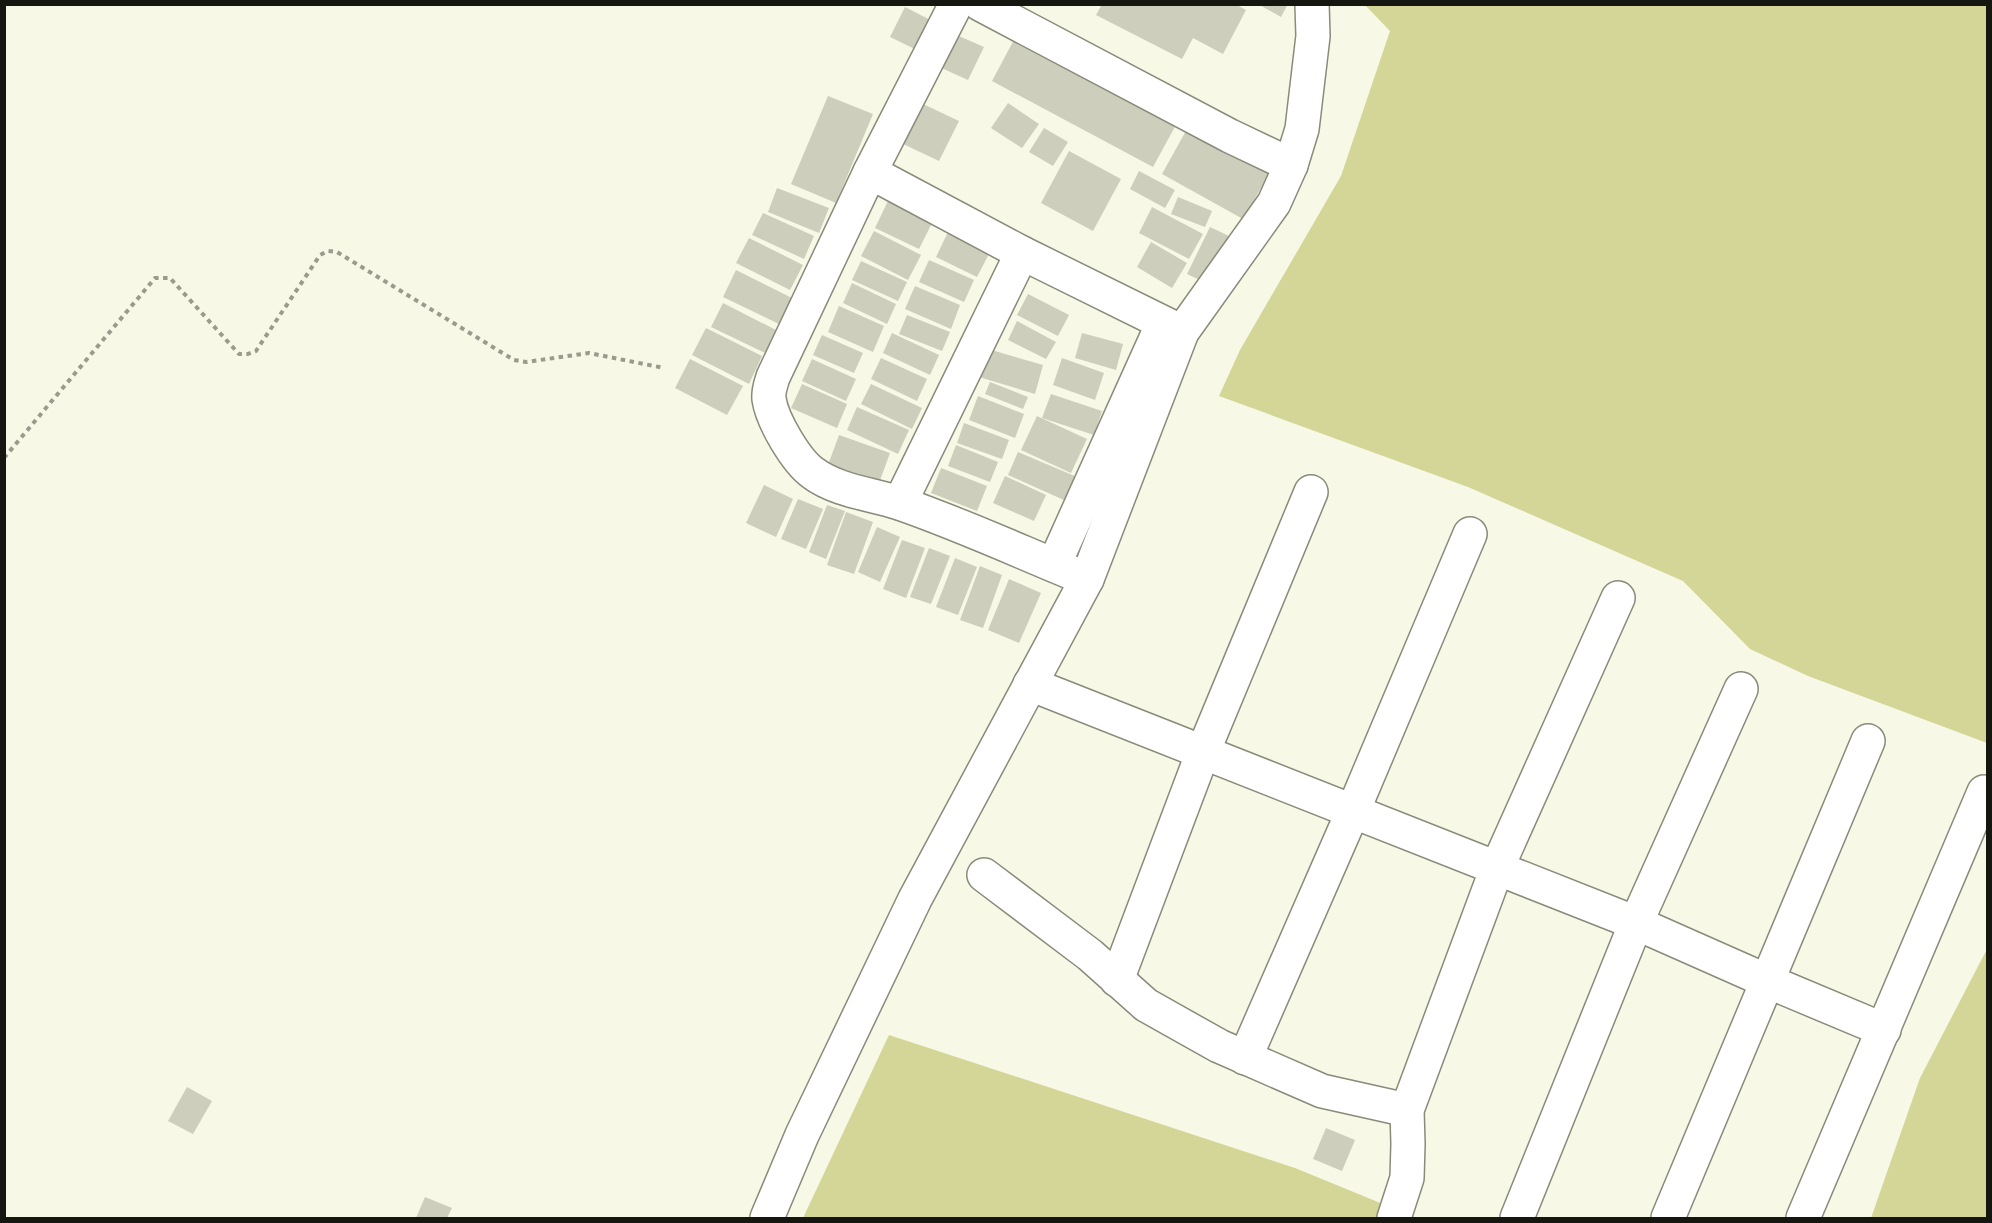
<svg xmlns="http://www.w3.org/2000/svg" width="1992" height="1223" viewBox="0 0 1992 1223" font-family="Quicksand,sans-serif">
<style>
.green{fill:#d3d697}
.building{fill:#cdcebc}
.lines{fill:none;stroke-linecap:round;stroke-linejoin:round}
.minor-casing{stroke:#898b7a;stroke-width:36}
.path{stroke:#9a9a8d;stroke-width:4;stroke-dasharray:4.5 4.5;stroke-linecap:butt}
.minor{stroke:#fff;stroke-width:33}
</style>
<rect width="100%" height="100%" fill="#f7f8e6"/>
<!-- green -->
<g class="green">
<path d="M1365 5H1987V743L1808 676 1750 649 1683 581 1468 487 1219 396 1240 350 1341 176 1390 31Z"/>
<path d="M1987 949V1218H1871L1920 1078Z"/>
<path d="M889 1035 1295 1168 1417 1218H803Z"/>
</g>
<!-- building -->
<g class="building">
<path d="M1102 4H1235L1246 10 1223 54 1193 38 1182 59 1096 15Z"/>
<path d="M1258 4H1288L1281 17Z"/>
<path d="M905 7 942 26 927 55 890 37Z"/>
<path d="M952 33 984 47 968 80 937 66Z"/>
<path d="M1016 36 1177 123 1153 167 992 81Z"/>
<path d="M828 96 873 114 836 203 791 184Z"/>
<path d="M921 103 959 121 939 161 901 143Z"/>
<path d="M1008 103 1039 124 1022 148 991 128Z"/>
<path d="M1044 128 1068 142 1053 166 1029 152Z"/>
<path d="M1187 129 1269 174 1243 219 1162 174Z"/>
<path d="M1069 151 1121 179 1093 231 1041 203Z"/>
<path d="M1139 171 1175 190 1165 208 1130 189Z"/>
<path d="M777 188 829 208 819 233 768 212Z"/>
<path d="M1178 197 1212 211 1205 227 1171 214Z"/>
<path d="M888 201 932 223 919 249 875 228Z"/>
<path d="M1152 207 1203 234 1189 259 1139 233Z"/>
<path d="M763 213 814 236 804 259 752 235Z"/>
<path d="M1210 227 1229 236 1206 283 1187 274Z"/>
<path d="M874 231 921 255 908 280 861 256Z"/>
<path d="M948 232 990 252 977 277 936 257Z"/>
<path d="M749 238 803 265 790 290 736 263Z"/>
<path d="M1151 242 1187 263 1172 288 1137 267Z"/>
<path d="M929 260 974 280 964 302 919 282Z"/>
<path d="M861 261 907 282 898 301 852 280Z"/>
<path d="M736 270 798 301 785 327 723 297Z"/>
<path d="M852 283 896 304 887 324 843 303Z"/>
<path d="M915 286 960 305 951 329 905 309Z"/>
<path d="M1028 294 1069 315 1058 336 1017 315Z"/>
<path d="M723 303 776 330 765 353 711 327Z"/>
<path d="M839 306 884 326 873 352 828 332Z"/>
<path d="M907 315 950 332 942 351 899 334Z"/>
<path d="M1017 321 1056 342 1046 359 1008 340Z"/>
<path d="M706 328 762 356 749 384 692 355Z"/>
<path d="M892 333 939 355 930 375 883 353Z"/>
<path d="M1082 333 1123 344 1116 370 1075 358Z"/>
<path d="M822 335 863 353 854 373 813 355Z"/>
<path d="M988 349 1043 365 1035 394 979 377Z"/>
<path d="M881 358 927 379 917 401 871 379Z"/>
<path d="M1062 358 1104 373 1095 400 1053 385Z"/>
<path d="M690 359 743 386 727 415 675 388Z"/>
<path d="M812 359 856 379 846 401 802 381Z"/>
<path d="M990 382 1028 397 1023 409 985 394Z"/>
<path d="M802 384 847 404 837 428 791 408Z"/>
<path d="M871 384 922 408 912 429 861 404Z"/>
<path d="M1051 394 1102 411 1094 435 1042 418Z"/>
<path d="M978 396 1024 414 1015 438 969 420Z"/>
<path d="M857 407 909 430 898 454 847 430Z"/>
<path d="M1037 416 1087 439 1071 473 1021 450Z"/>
<path d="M964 423 1009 440 1002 459 957 443Z"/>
<path d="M839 435 890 453 879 483 828 465Z"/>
<path d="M956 445 998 462 990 482 948 466Z"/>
<path d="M1018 452 1077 477 1066 501 1008 475Z"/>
<path d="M941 468 987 486 977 511 931 493Z"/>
<path d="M1005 476 1046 495 1034 521 993 503Z"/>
<path d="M764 485 793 499 776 537 746 523Z"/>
<path d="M798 499 823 509 806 549 781 539Z"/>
<path d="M827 505 845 511 826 559 809 552Z"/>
<path d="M846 512 873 522 854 574 827 565Z"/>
<path d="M877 527 900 537 880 582 858 572Z"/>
<path d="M902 540 925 548 906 598 883 589Z"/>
<path d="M929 548 950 556 931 604 910 597Z"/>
<path d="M955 558 977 567 958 615 936 607Z"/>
<path d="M980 566 1002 575 983 628 960 620Z"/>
<path d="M1009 579 1041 593 1019 643 988 630Z"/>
<path d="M187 1087 212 1101 193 1134 168 1121Z"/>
<path d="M1326 1128 1355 1140 1342 1171 1313 1159Z"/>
<path d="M425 1197 452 1208 447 1218H416Z"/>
</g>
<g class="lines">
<defs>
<g id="minor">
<path d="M980 4 1230 136 1291 165"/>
<path d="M870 172 956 4"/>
<path d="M900 503 1022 253"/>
<path d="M1054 565 1163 323"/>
<path d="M1087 579C1025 554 963 525 899 503 872 494 837 491 813 473 796 461 772 420 769 399 768 391 771 384 773 377L870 172 1022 253 1182 332"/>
<path d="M1030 684 1636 923 1767 981 1884 1030"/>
<path d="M984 875 1090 955 1146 1005 1219 1046 1322 1091 1407 1110"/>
<path d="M1117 980 1203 752 1311 492"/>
<path d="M1245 1058 1353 811 1470 534"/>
<path d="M767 1218 802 1135 915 899 1087 579 1182 332 1274 203 1291 165 1302 129 1313 36 1312 4"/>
<path d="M1394 1218 1407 1178 1408 1144 1407 1110 1497 868 1618 598"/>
<path d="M1517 1218 1636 923 1741 689"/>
<path d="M1668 1218 1868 741"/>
<path d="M1803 1218 1984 792"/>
</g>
</defs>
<!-- minor casing -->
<use href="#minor" class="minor-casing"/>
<!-- path -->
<path class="path" d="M4 458 155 278H170L239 354H248L256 351 320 255 328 251 337 252 514 360 526 362 589 353 664 368"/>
<!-- minor -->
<use href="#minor" class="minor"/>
</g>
<!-- border -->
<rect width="1992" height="1223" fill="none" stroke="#161610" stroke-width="12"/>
</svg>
